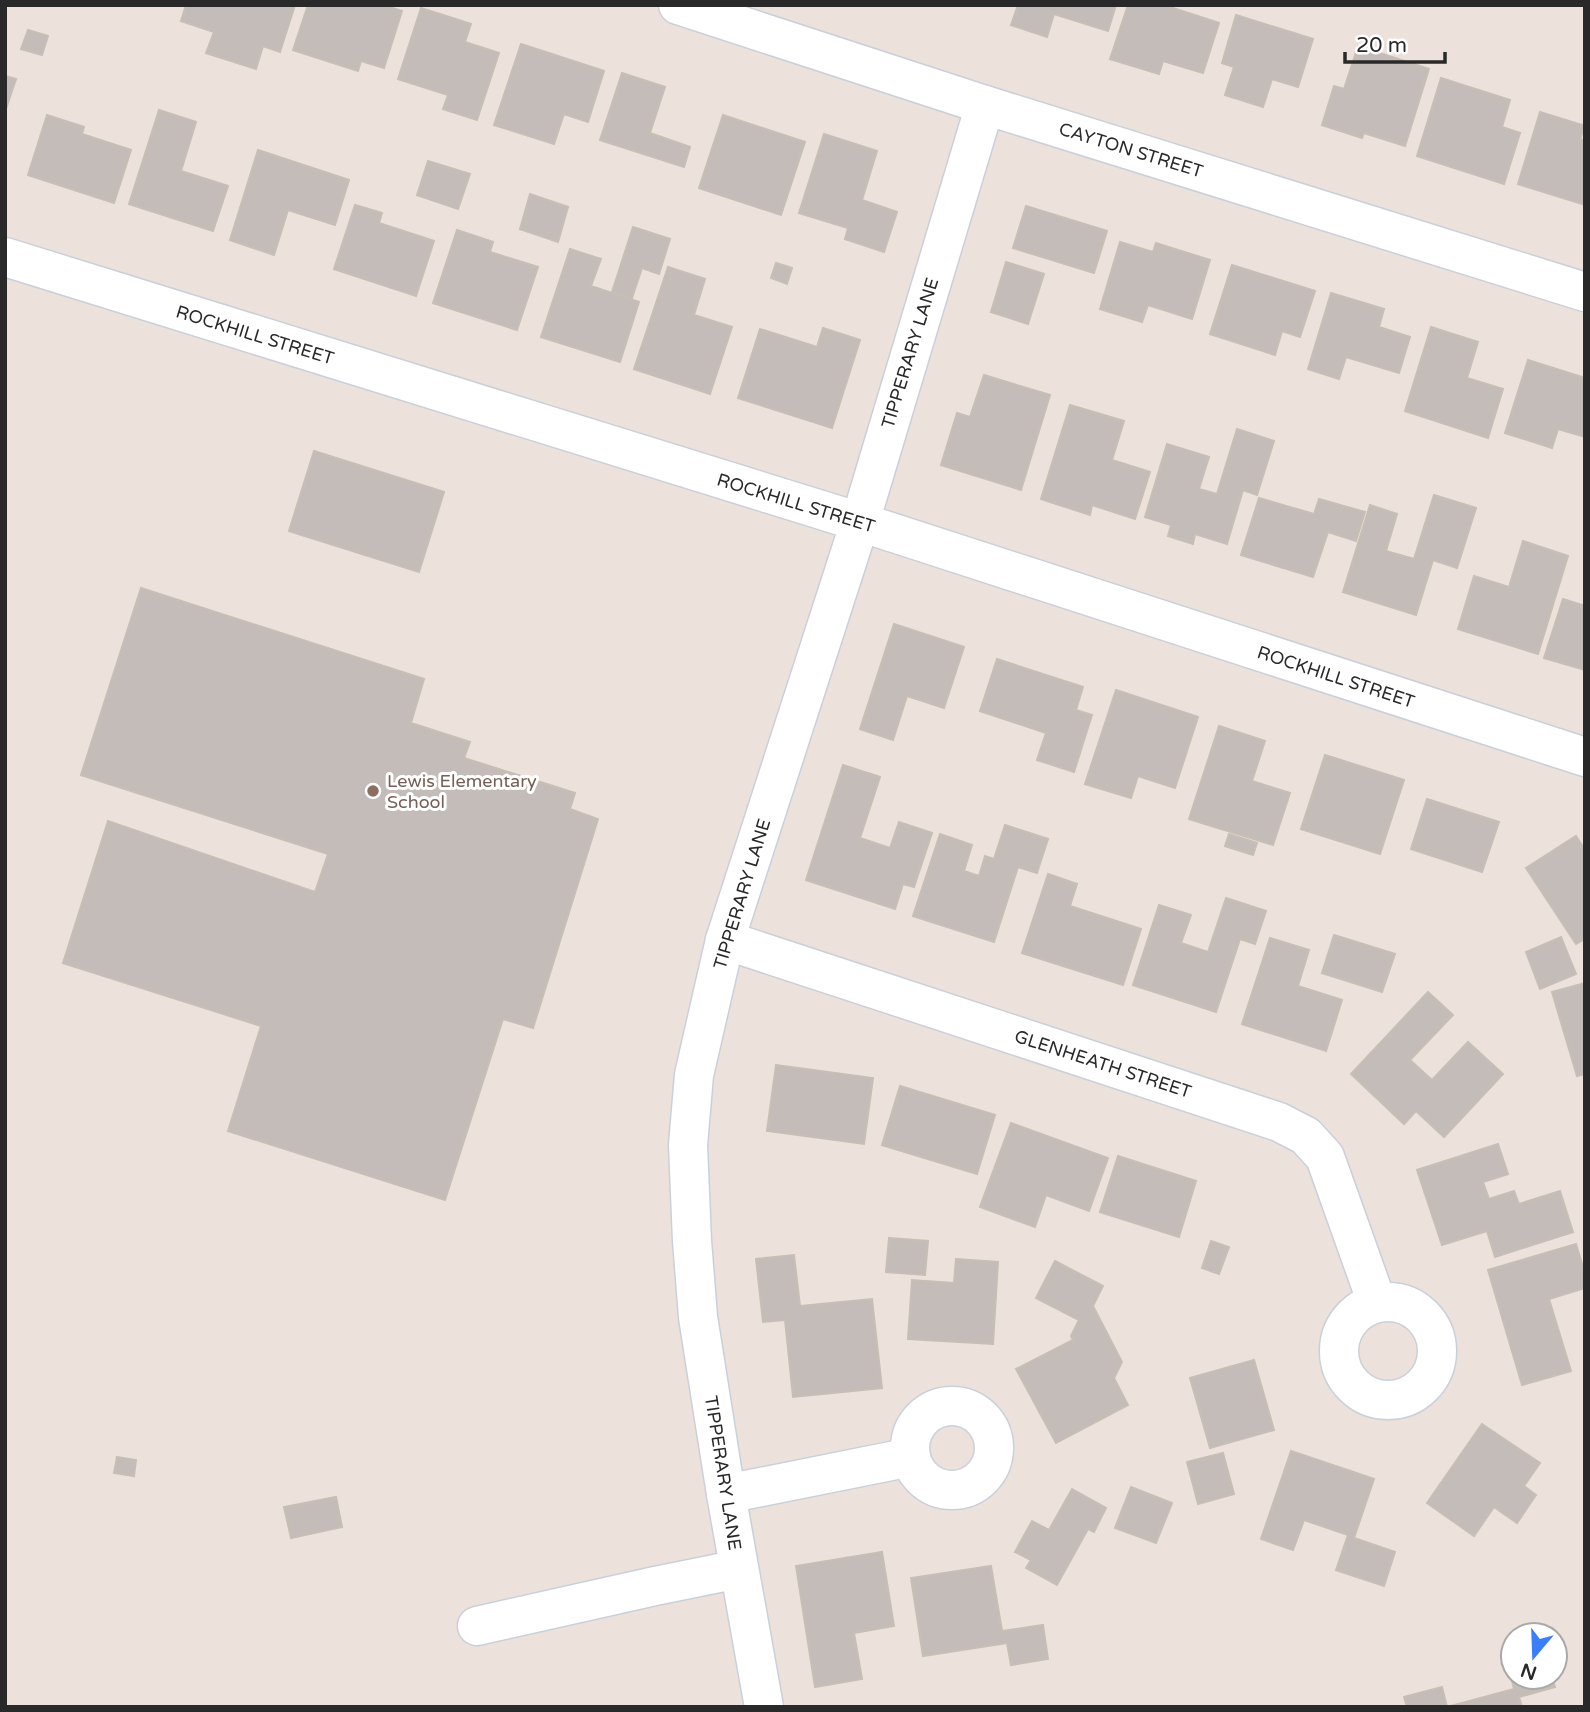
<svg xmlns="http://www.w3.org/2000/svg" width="1590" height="1712" viewBox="0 0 1590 1712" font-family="'Varela Round',sans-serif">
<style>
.building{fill:#c4bcb8;stroke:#c7beb5;stroke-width:2}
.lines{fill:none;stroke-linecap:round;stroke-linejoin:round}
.minor-casing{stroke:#cad0db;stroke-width:41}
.minor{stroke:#fff;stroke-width:38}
.education-dot{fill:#8d6e63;stroke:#fff;stroke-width:2.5}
.labels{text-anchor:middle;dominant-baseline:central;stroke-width:6;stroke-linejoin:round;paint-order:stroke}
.street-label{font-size:18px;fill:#292929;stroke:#fff}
.education-label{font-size:18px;fill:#785e54;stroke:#fff;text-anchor:start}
</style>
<rect width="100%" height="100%" fill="#ece2db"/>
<!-- building -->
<g class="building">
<path d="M186 5H295L280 52 263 46 256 69 206 53 214 32 181 21Z"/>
<path d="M308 5H383L402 11 384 68 361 61 358 71 293 50Z"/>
<path d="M1018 5H1116L1108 31 1054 14 1047 37 1011 25Z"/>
<path d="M1128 5H1164L1219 23 1203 73 1163 61 1159 74 1110 59Z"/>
<path d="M421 8 471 24 465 42 499 53 477 120 443 109 448 95 398 79Z"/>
<path d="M1236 15 1313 39 1298 87 1272 79 1263 107 1225 95 1234 67 1222 63Z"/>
<path d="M28 30 48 36 42 55 21 49Z"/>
<path d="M521 44 604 71 588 122 564 114 554 144 494 125Z"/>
<path d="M1358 46 1429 69 1405 146 1364 133 1362 138 1322 125 1334 86 1344 89Z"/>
<path d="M622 73 665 87 650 133 690 147 684 167 600 140Z"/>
<path d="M5 76 16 79 5 112Z"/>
<path d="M1441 78 1510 100 1502 127 1520 133 1504 184 1417 156Z"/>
<path d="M159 110 196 122 181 171 228 186 213 231 129 204Z"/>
<path d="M1540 112 1585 126 1580 139 1585 141V205L1518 184Z"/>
<path d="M47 115 84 127 82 134 131 150 114 203 28 175Z"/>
<path d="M723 115 805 142 781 215 699 188Z"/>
<path d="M824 134 877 151 862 200 897 212 884 252 845 239 848 228 799 213Z"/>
<path d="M258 150 349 180 335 225 288 210 274 255 230 240Z"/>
<path d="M428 161 470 174 458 209 417 195Z"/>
<path d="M530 194 568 207 558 242 520 229Z"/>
<path d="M355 205 382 213 379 223 434 241 416 296 334 269Z"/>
<path d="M1026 206 1107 231 1094 273 1013 248Z"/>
<path d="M633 227 670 239 659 274 642 268 632 298 612 292Z"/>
<path d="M457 230 493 242 490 252 538 267 517 330 433 303Z"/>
<path d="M1120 242 1153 252 1156 243 1210 260 1192 319 1148 305 1142 322 1100 309Z"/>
<path d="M570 249 601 259 591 286 639 302 620 362 541 337Z"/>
<path d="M1006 262 1044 274 1028 324 991 312Z"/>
<path d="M776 263 792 268 787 284 771 278Z"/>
<path d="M1232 265 1315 291 1300 337 1282 331 1275 355 1210 334Z"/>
<path d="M668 267 705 279 694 315 732 327 710 394 634 369Z"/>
<path d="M1331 293 1384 309 1379 327 1410 337 1399 373 1346 357 1339 379 1308 369Z"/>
<path d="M1431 327 1478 342 1467 378 1503 389 1488 438 1405 411Z"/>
<path d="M823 328 860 340 832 428 738 398 760 329 817 347Z"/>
<path d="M1528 360 1585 378V437L1558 429 1552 448 1505 433Z"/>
<path d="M984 375 1050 395 1021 490 941 465 957 413 970 417Z"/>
<path d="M1070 405 1124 421 1112 460 1150 472 1135 519 1092 505 1090 515 1041 499Z"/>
<path d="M1237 429 1274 441 1257 495 1243 490 1227 544 1195 534 1193 544 1168 536 1171 525 1145 517 1167 444 1209 457 1199 489 1217 494Z"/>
<path d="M314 451 444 492 419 572 289 531Z"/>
<path d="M1434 495 1476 508 1457 568 1433 560 1416 615 1343 592 1370 505 1397 514 1386 551 1414 559Z"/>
<path d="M1259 498 1314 514 1319 499 1365 512 1356 541 1328 532 1313 577 1241 555Z"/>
<path d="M1523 541 1568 556 1538 654 1458 629 1474 576 1509 587Z"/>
<path d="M141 588 424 679 411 723 470 742 464 758 575 793 570 809 598 819 533 1028 503 1019 445 1200 228 1131 261 1026 63 963 108 821 315 892 328 854 81 775Z"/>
<path d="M1563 599 1585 606V670L1544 658Z"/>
<path d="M894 624 964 647 944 708 907 696 893 740 860 729Z"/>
<path d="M997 659 1083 687 1076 710 1092 715 1074 772 1037 760 1046 733 980 711Z"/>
<path d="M1116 690 1198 717 1175 788 1138 776 1131 798 1085 784Z"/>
<path d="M1219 726 1265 741 1252 781 1290 793 1273 845 1189 819Z"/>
<path d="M1325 755 1404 780 1380 854 1301 829Z"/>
<path d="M843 765 880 777 860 838 890 848 899 822 932 833 914 887 903 884 895 909 806 880Z"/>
<path d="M1427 799 1499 822 1482 872 1411 849Z"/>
<path d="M1005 825 1048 839 1037 873 1018 867 994 942 913 916 940 834 972 845 964 871 979 876 985 856 994 859Z"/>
<path d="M1229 834 1257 843 1253 855 1225 846Z"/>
<path d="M1576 836 1585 850V939L1576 944 1526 868Z"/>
<path d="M1048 874 1077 884 1070 906 1141 929 1123 985 1022 953Z"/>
<path d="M1226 898 1266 911 1255 944 1240 939 1216 1012 1133 985 1159 905 1191 915 1181 943 1208 952Z"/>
<path d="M1334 935 1395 954 1382 992 1322 973Z"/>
<path d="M1561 937 1576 974 1540 989 1526 952Z"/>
<path d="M1270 938 1309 950 1298 986 1342 1000 1326 1051 1242 1024Z"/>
<path d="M1585 983V1074L1577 1076 1552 992Z"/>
<path d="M1428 992 1453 1015 1410 1060 1432 1080 1468 1042 1503 1074 1444 1137 1416 1111 1404 1124 1351 1074Z"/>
<path d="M776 1065 873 1078 864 1144 767 1131Z"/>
<path d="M900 1086 995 1115 977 1174 882 1145Z"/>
<path d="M1011 1123 1108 1158 1089 1211 1046 1195 1035 1227 980 1207Z"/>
<path d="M1498 1144 1508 1174 1483 1182 1489 1199 1514 1191 1519 1204 1560 1191 1573 1232 1495 1257 1487 1231 1442 1245 1417 1170Z"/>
<path d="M1118 1156 1196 1181 1179 1237 1100 1212Z"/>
<path d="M889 1238 928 1241 925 1275 886 1272Z"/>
<path d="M1211 1241 1229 1247 1219 1274 1202 1268Z"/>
<path d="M1576 1244 1585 1274V1288L1549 1299 1571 1371 1522 1385 1488 1270Z"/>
<path d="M794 1255 800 1306 872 1299 882 1388 793 1397 785 1320 763 1322 756 1259Z"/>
<path d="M956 1259 998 1262 993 1344 908 1339 912 1280 954 1283Z"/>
<path d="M1055 1261 1103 1286 1093 1306 1122 1362 1114 1378 1128 1405 1056 1443 1016 1369 1073 1340 1071 1336 1079 1320 1036 1298Z"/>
<path d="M1254 1360 1274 1430 1210 1448 1190 1378Z"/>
<path d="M1482 1424 1540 1463 1524 1486 1536 1495 1517 1523 1494 1507 1474 1536 1427 1503Z"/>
<path d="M1291 1451 1374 1479 1354 1538 1395 1552 1384 1586 1336 1570 1348 1535 1304 1520 1293 1550 1261 1539Z"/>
<path d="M1223 1453 1234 1494 1198 1504 1187 1462Z"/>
<path d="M117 1457 136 1460 134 1476 114 1473Z"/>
<path d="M1131 1487 1172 1503 1156 1543 1115 1528Z"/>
<path d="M1072 1489 1106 1508 1094 1532 1088 1529 1057 1585 1026 1568 1031 1560 1015 1552 1032 1521 1049 1530Z"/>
<path d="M336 1497 342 1527 291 1538 284 1507Z"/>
<path d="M882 1552 894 1626 854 1633 862 1679 815 1687 796 1566Z"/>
<path d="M991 1566 1002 1631 1043 1625 1048 1659 1011 1665 1007 1643 923 1656 911 1578Z"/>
<path d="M1513 1660V1677H1552L1555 1687 1519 1697 1522 1707H1407L1404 1697 1442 1687 1447 1707 1514 1689 1507 1661Z"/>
</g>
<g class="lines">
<defs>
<g id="minor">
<path d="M678 5 985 105 1585 292"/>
<path d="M5 257 860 522 1585 757"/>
<path d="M725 940 1279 1122 1306 1136 1325 1157 1377 1303"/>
<circle cx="1388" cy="1351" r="49"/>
<circle cx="952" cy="1448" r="42"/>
<path d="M726 1494 911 1457"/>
<path d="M477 1626 655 1586 739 1569"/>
<path d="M764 1707 726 1494 698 1317 692 1241 688 1145 694 1075 725 940 860 522 985 105"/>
</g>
</defs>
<!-- minor casing -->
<use href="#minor" class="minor-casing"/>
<!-- minor -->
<use href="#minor" class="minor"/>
</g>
<!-- markers -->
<circle class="education-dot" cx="373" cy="791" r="7"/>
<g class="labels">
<!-- street labels -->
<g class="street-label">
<text transform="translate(1131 150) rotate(17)">CAYTON STREET</text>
<text transform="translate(255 335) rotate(17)">ROCKHILL STREET</text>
<text transform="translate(910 353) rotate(-73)">TIPPERARY LANE</text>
<text transform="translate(796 503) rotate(17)">ROCKHILL STREET</text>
<text transform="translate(1336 677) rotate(18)">ROCKHILL STREET</text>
<text transform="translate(742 894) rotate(-73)">TIPPERARY LANE</text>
<text transform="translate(1103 1064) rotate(18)">GLENHEATH STREET</text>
<text transform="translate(723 1473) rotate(81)">TIPPERARY LANE</text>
</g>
<!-- education labels -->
<g class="education-label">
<text x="387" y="781">Lewis Elementary<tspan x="387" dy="21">School</tspan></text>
</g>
</g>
<!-- border -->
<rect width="1590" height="1712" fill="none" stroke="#292929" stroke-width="14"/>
<!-- north arrow -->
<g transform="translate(1534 1656) rotate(199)"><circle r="33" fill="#ffffff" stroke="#a9a9a9" stroke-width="2"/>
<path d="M0-5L12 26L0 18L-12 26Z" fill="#3b7ef9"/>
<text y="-10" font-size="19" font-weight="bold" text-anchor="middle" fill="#292929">N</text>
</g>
<!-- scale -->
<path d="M1345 52v10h100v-10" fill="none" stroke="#292929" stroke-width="3.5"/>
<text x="1356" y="52" font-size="21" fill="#292929" stroke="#ffffff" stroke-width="5" paint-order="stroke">20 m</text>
</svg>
